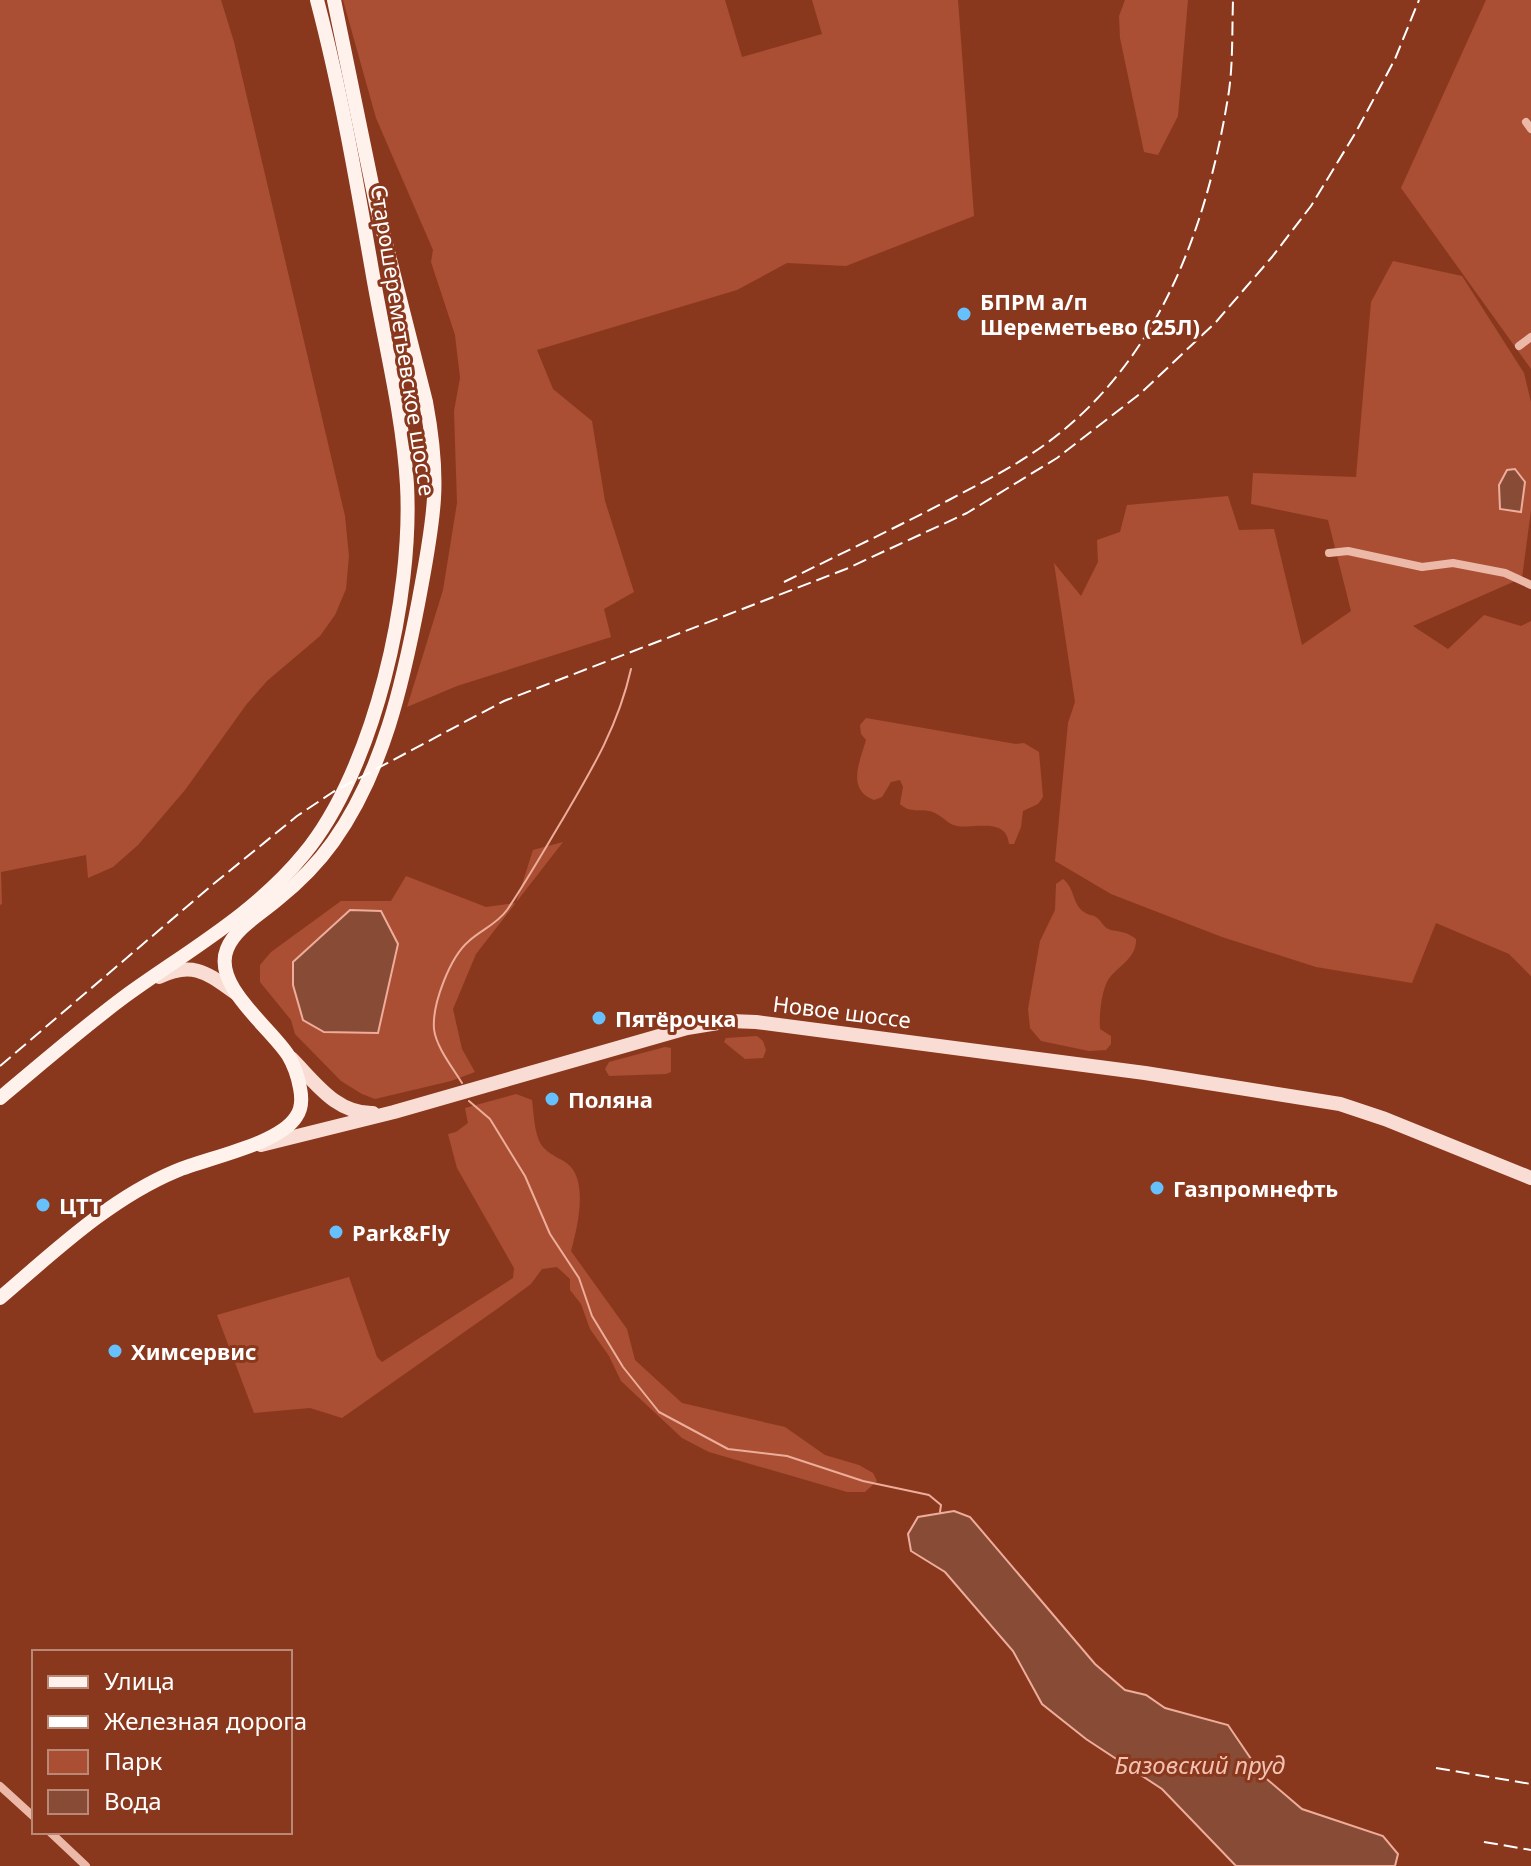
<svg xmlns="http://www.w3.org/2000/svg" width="1531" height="1866" viewBox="0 0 1531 1866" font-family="'Noto Sans',sans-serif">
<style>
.green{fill:#aa4f33}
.water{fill:#874b36;stroke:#eead9b;stroke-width:2}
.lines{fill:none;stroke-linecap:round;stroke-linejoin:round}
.stream{stroke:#eead9b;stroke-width:2}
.street{stroke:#ecb8a8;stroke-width:8}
.secondary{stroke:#f9ddd4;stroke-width:14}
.primary{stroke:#fff2ed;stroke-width:14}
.rail{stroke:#fff;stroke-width:2;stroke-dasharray:14 6;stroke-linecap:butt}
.poi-dot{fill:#66c0fc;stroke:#8a381d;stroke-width:3}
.labels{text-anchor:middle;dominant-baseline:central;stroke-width:6;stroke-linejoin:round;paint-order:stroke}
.poi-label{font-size:22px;font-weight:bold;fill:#fff;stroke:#8a381d;text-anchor:start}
.street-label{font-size:22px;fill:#fff;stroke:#8a381d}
.water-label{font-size:24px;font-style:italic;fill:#f3c2b3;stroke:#8a381d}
</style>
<rect width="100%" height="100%" fill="#8a381d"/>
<!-- green -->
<g class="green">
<path d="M0 0H221L234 42 345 516 349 556 346 589 335 615 320 636 267 681 246 705 185 790 138 845 113 867 88 878 86 855 1 872 2 904 0 905Z"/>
<path d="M343 0H725L742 57 822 34 812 0H958L974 216 846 266 787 263 737 290 537 350 553 389 592 421 605 501 634 592 604 609 611 637 457 686 407 707 443 590 457 503 454 411 460 378 455 335 431 262 433 250 376 118Z"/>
<path d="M1125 0H1188L1178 116 1158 155 1144 152 1120 38 1119 16Z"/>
<path d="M1486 0H1531V369L1401 188Z"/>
<path d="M1393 261 1462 276 1524 373 1531 402V510L1522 578 1413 626 1448 649 1484 615 1521 626 1531 621V976L1509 954 1436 923 1412 983 1316 967 1222 937 1111 894 1055 861 1068 723 1075 702 1054 563 1081 596 1098 562 1097 540 1120 532 1127 505 1228 496 1239 530 1274 529 1302 645 1351 611 1328 520 1251 504 1253 473 1356 477 1371 302Z"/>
<path d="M866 718 1016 744 1024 743 1039 752 1043 797 1038 804 1023 811 1021 827 1014 844H1009C1006 817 975 829 957 826 947 824 944 817 935 813 923 807 912 815 900 804L903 787 900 780 891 782 882 797 874 800C846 790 860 761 866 740L861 734 860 725Z"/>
<path d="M563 842 476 954 453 1009 462 1049 475 1072 451 1081 375 1099 362 1094 341 1081 295 1034 291 1020 260 982V965L271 952 341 901H391L406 876 486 907 516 903 533 850Z"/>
<path d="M1063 879C1075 888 1072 904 1084 912 1090 916 1090 914 1096 917 1102 921 1103 928 1111 930 1122 932 1127 932 1136 939 1137 960 1115 967 1107 982 1101 994 1099 1017 1100 1029L1111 1036V1044L1106 1050 1089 1051 1041 1041 1030 1028 1028 1009 1040 941 1055 910 1056 884Z"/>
<path d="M757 1036 763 1041 766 1050 763 1058 745 1059 724 1042 726 1038Z"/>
<path d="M665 1047 671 1048V1072L666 1074 609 1076 605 1069 609 1062Z"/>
<path d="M516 1094 532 1100C534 1114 534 1138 544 1148 551 1156 563 1159 570 1166 588 1185 577 1229 571 1251L627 1329 635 1360 682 1403 785 1427 825 1455 859 1465 873 1473 877 1481 865 1492H847L709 1452 682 1438 621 1381 609 1356 590 1329 581 1304 570 1290V1279L557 1267 542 1269 531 1284 497 1309 342 1418 310 1408 254 1413 217 1315 349 1277 377 1357 382 1362 513 1278 514 1268 457 1168 448 1134 456 1132 468 1123 465 1108Z"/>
</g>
<!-- water -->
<g class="water">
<path d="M1515 469 1525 482 1521 512 1500 509 1499 485 1507 470Z"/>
<path d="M350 910 381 911 398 944 378 1033 324 1032 303 1020 293 985V962Z"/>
<path d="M954 1511 970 1517 1095 1664 1125 1690 1146 1695 1165 1708 1228 1725 1262 1775 1302 1809 1383 1836 1398 1854 1395 1866H1236L1162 1789 1086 1739 1042 1704 1013 1651 945 1572 911 1551 908 1534 918 1517Z"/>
</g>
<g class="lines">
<!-- stream -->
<g class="stream">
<path d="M462 1083C453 1068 436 1047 434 1029 432 1004 450 957 469 941 481 930 497 924 507 910 526 882 543 852 561 822 591 771 618 727 631 669"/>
<path d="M469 1101 490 1119 525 1176 550 1234 579 1278 592 1316 623 1367 659 1412 728 1449 787 1456 863 1481 929 1495 941 1505 940 1512"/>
</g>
<!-- street -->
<g class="street">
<path d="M1526 122 1531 129"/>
<path d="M1519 346 1531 337"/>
<path d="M1329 553 1348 551 1422 567 1453 563 1505 573 1531 585"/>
<path d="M0 1786 34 1817"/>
<path d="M50 1832 86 1866"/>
</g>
<!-- secondary -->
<g class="secondary">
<path d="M159 977C194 960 208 974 237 994"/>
<path d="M291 1058C315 1082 336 1114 373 1113"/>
<path d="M261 1145 394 1112 687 1028 730 1021 756 1022 1145 1073 1340 1104 1385 1119 1531 1178"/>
</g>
<!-- primary -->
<g class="primary">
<path d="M0 1098C41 1064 81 1029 124 997 186 952 255 914 304 854 375 768 413 595 407 485 403 415 385 345 373 276 357 184 341 91 317 0"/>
<path d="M0 1298C54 1252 109 1199 176 1171 206 1158 278 1145 296 1117 302 1109 302 1098 300 1088 298 1077 294 1065 288 1055 270 1027 212 985 227 949 235 928 262 913 278 899 298 883 318 863 333 842 383 772 403 683 419 599 425 566 432 532 434 498 436 465 432 434 426 402L376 204 334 0"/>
</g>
<!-- rail -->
<g class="rail">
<path d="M784 582C838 555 893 529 947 501 981 483 1016 466 1047 443 1160 360 1208 225 1229 91 1233 62 1232 30 1233 0"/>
<path d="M0 1066 211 886 297 816 333 792 504 701 846 569 967 513 1057 458 1141 393 1216 322 1272 257 1311 206 1356 132 1395 59 1419 0"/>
<path d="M1436 1768 1531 1784"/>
<path d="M1484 1842 1531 1850"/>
</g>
</g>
<!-- markers -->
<g class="poi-dot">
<circle cx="964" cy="314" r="8"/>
<circle cx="599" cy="1018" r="8"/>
<circle cx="552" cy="1099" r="8"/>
<circle cx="1157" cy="1188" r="8"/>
<circle cx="43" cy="1205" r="8"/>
<circle cx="336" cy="1232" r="8"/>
<circle cx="115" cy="1351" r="8"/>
</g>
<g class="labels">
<!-- poi labels -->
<g class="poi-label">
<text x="980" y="301">БПРМ а/п<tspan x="980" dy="25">Шереметьево (25Л)</tspan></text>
<text x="615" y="1018">Пятёрочка</text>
<text x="568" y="1099">Поляна</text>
<text x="1173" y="1188">Газпромнефть</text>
<text x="59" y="1205">ЦТТ</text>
<text x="352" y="1232">Park&amp;Fly</text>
<text x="131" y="1351">Химсервис</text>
</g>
<!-- street labels -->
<g class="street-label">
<text transform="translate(404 340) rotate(81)">Старошереметьевское шоссе</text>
<text transform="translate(842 1011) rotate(7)">Новое шоссе</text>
</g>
<!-- water labels -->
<g class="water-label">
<text x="1200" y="1764">Базовский пруд</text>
</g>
</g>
<!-- legend -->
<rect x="32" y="1650" width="260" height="184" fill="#8a381d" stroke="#b98877" stroke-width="2"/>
<rect x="48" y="1676" width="40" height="12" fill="#fff2ed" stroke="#b98877" stroke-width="2"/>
<text x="104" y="1690" font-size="24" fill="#ffffff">Улица</text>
<rect x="48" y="1716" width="40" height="12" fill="#ffffff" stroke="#b98877" stroke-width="2"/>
<text x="104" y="1730" font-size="24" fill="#ffffff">Железная дорога</text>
<rect x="48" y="1750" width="40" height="24" fill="#aa4f33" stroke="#b98877" stroke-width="2"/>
<text x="104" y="1770" font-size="24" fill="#ffffff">Парк</text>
<rect x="48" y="1790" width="40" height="24" fill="#874b36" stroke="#b98877" stroke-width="2"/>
<text x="104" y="1810" font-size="24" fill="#ffffff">Вода</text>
</svg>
